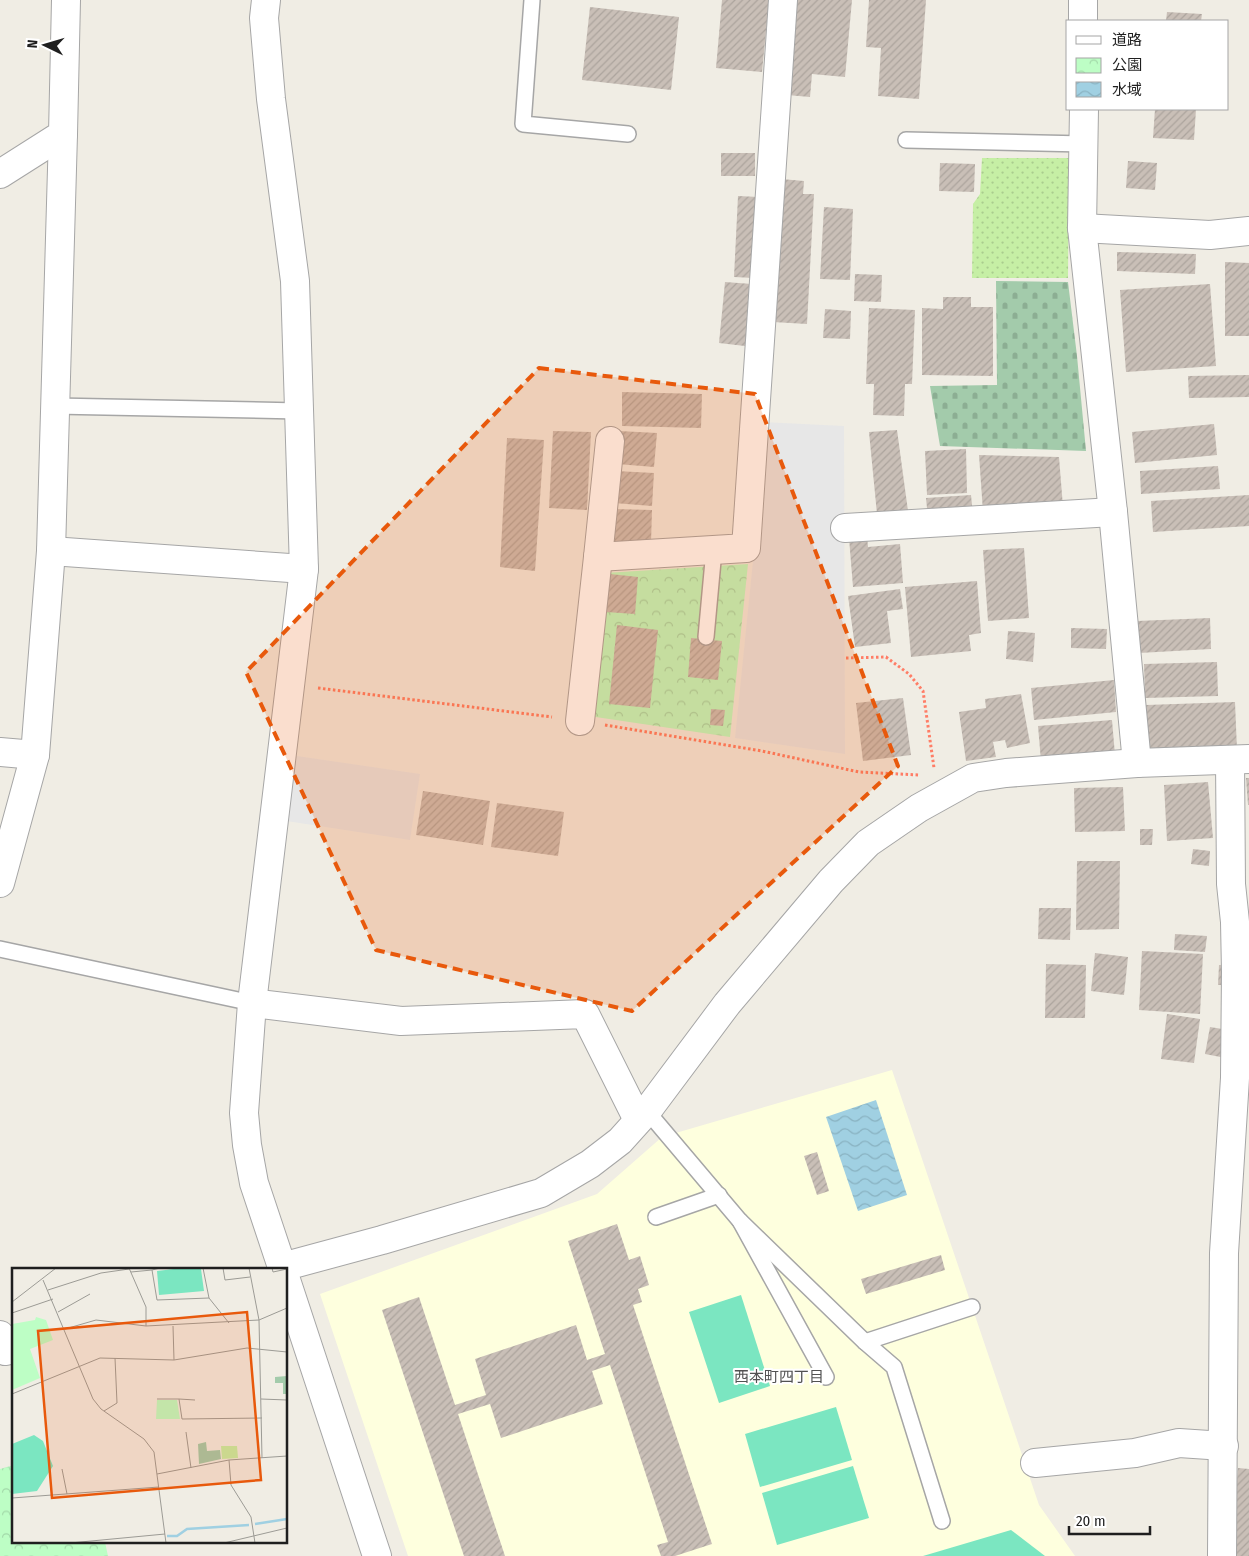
<svg xmlns="http://www.w3.org/2000/svg" width="1249" height="1556" viewBox="0 0 1249 1556" font-family="'Fira Sans Condensed','Noto Sans JP',sans-serif">
<style>
.education{fill:#feffde}
.grass{fill:url(#grass-dots)}
.cemetery{fill:url(#cemetery-stones)}
.park{fill:url(#park-crowns)}
.pitch{fill:#7be6c1}
.parking{fill:#e7e7e7}
.water{fill:url(#water-waves)}
.building{fill:url(#building-hatch)}
.lines{fill:none;stroke-linecap:round;stroke-linejoin:round}
.service-casing{stroke:#a6a6a6;stroke-width:18}
.minor-casing{stroke:#a6a6a6;stroke-width:30}
.tertiary-casing{stroke:#a6a6a6;stroke-width:30}
.path{stroke:#ff7d66;stroke-width:3;stroke-dasharray:2.5 2.5;stroke-linecap:butt}
.service{stroke:#fff;stroke-width:15}
.minor{stroke:#fff;stroke-width:28}
.tertiary{stroke:#fff;stroke-width:28}
.marked{fill:#e8590c;fill-opacity:0.2;stroke:#e8590c;stroke-width:4;stroke-dasharray:10 6;stroke-linejoin:round}
.labels{text-anchor:middle;dominant-baseline:central;stroke-width:4;stroke-linejoin:round;paint-order:stroke}
.neighbourhood-label{font-size:15px;fill:#525252;stroke:#fff}
.inset-river{fill:none;stroke:#a0d0e2;stroke-width:2.5}
.inset-road{fill:none;stroke:#9c9b95;stroke-width:1}
.view{fill:#e8590c;fill-opacity:0.15;stroke:#e8590c;stroke-width:2.5}
.inset-edge{fill:none;stroke:#1f1f1f;stroke-width:2.5}
</style>
<defs>
<pattern id="grass-dots" width="8" height="8" patternUnits="userSpaceOnUse" patternTransform="scale(1.25)"><rect width="8" height="8" fill="#c6efa5"/><path d="M2 2h.1M6 6h.1" fill="none" stroke="#aacc8e" stroke-width="1.8" stroke-linecap="round"/></pattern>
<pattern id="cemetery-stones" width="16" height="16" patternUnits="userSpaceOnUse" patternTransform="scale(1.25)"><rect width="16" height="16" fill="#a3cbab"/><path d="M2 7V4a2 2 0 0 1 4 0v3zM10 15v-3a2 2 0 0 1 4 0v3z" fill="#8cae93"/></pattern>
<pattern id="park-crowns" width="20" height="18" patternUnits="userSpaceOnUse" patternTransform="scale(1.25)"><rect width="20" height="18" fill="#bdfec5"/><path d="M2 6a3 3 0 1 1 6 0M12 15a3 3 0 1 1 6 0" fill="none" stroke="#a2d9a9"/></pattern>
<pattern id="water-waves" width="16" height="10" patternUnits="userSpaceOnUse" patternTransform="scale(1.25)"><rect width="16" height="10" fill="#a0d0e2"/><path d="M0 5q4-4 8 0t8 0" fill="none" stroke="#89b2c1"/></pattern>
<pattern id="building-hatch" width="6" height="6" patternUnits="userSpaceOnUse" patternTransform="scale(1.25)"><rect width="6" height="6" fill="#c9bfb7"/><path d="M-1 1l2-2M0 6l6-6M5 7l2-2" fill="none" stroke="#aca49d"/></pattern>
</defs>
<rect width="100%" height="100%" fill="#f0ede4"/>
<!-- education -->
<path class="education" d="M892 1070 1039 1505 1075 1556H408L320 1294 597 1194 662 1137Z"/>
<!-- grass -->
<path class="grass" d="M982 158H1069L1068 278H972L973 204 980 194Z"/>
<!-- cemetery -->
<path class="cemetery" d="M996 281 1068 282 1077 356 1086 451 940 446 930 386 997 385Z"/>
<!-- park -->
<g class="park">
<path d="M748 564 730 737 589 716 605 573Z"/>
<path d="M14 1465V1542H105L108 1556H0V1469Z"/>
</g>
<!-- pitch -->
<g class="pitch">
<path d="M741 1295 770 1386 719 1403 689 1312Z"/>
<path d="M836 1407 852 1460 760 1487 745 1434Z"/>
<path d="M853 1466 869 1518 777 1545 762 1493Z"/>
<path d="M1011 1530 1045 1556H923Z"/>
</g>
<!-- parking -->
<g class="parking">
<path d="M762 422 844 426 845 754 735 738 753 561Z"/>
<path d="M290 755 420 774 410 840 280 820Z"/>
</g>
<!-- water -->
<path class="water" d="M876 1100 907 1195 858 1211 826 1117Z"/>
<!-- building -->
<g class="building">
<path d="M722 0H769L762 72 716 68Z"/>
<path d="M795 0H852L845 77 812 74 810 97 787 95Z"/>
<path d="M869 0H926L919 99 878 96 881 48 866 47Z"/>
<path d="M590 7 679 17 671 90 582 80Z"/>
<path d="M1167 12 1202 14 1201 21H1166Z"/>
<path d="M1155 109H1196L1194 140 1153 138Z"/>
<rect x="721" y="153" width="34" height="23"/>
<path d="M1128 161 1157 163 1155 190 1126 188Z"/>
<path d="M940 163 975 164 974 192 939 191Z"/>
<path d="M781 179 804 181 803 194H814L807 324 773 322Z"/>
<path d="M738 196 759 197 754 278 734 277Z"/>
<path d="M824 207 853 209 850 280 820 279Z"/>
<path d="M1117 252 1196 254 1195 274 1117 271Z"/>
<path d="M1225 262 1249 263V336H1225Z"/>
<path d="M855 274 882 275 881 302 854 301Z"/>
<path d="M725 282 752 284 745 346 719 343Z"/>
<path d="M1210 284 1216 366 1126 372 1120 290Z"/>
<path d="M943 297H971V307H993V376L922 375V308L943 309Z"/>
<path d="M869 308 915 310 912 384H905L904 416 873 415 874 384H866Z"/>
<path d="M825 309 851 311 850 339 823 338Z"/>
<path d="M1249 375V397L1189 398 1188 376Z"/>
<path d="M622 392 702 394 701 428 622 426Z"/>
<path d="M1214 424 1217 455 1135 463 1132 432Z"/>
<path d="M897 430 908 511 877 514 869 432Z"/>
<path d="M553 431 591 432 587 510 549 508Z"/>
<path d="M619 431 657 433 654 467 617 464Z"/>
<path d="M507 438 544 440 535 571 500 567Z"/>
<path d="M966 449 967 493 927 495 925 451Z"/>
<path d="M979 455 1059 457 1063 507 983 512Z"/>
<path d="M1218 466 1220 489 1141 494 1140 471Z"/>
<path d="M616 471 654 473 652 506 614 503Z"/>
<path d="M971 495 973 515 928 518 926 498Z"/>
<path d="M1249 495V526L1153 532 1151 501Z"/>
<path d="M614 509 652 510 651 543H614Z"/>
<path d="M867 536 868 547 900 544 903 583 853 587 849 538Z"/>
<path d="M1024 548 1029 618 988 621 983 550Z"/>
<path d="M610 574 638 577 635 614 606 612Z"/>
<path d="M977 581 981 633 969 635 971 651 911 657 905 587Z"/>
<path d="M900 589 903 609 887 611 891 643 855 647 848 596Z"/>
<path d="M1210 618 1211 649 1139 653 1137 621Z"/>
<path d="M617 625 658 630 650 708 609 704Z"/>
<path d="M1071 628 1107 629 1106 649 1071 648Z"/>
<path d="M1008 631 1035 633 1033 662 1006 659Z"/>
<path d="M691 638 722 641 718 680 688 677Z"/>
<path d="M1217 662 1218 696 1145 698 1144 664Z"/>
<path d="M1114 680 1116 712 1034 720 1031 688Z"/>
<path d="M1021 694 1030 743 1007 748 1005 740 993 742 996 757 966 761 959 712 986 708 985 699Z"/>
<path d="M903 698 911 755 863 761 856 703Z"/>
<path d="M1235 702 1237 750 1148 754 1146 705Z"/>
<path d="M711 709 725 710 723 726 710 725Z"/>
<path d="M1112 720 1115 755 1041 761 1038 726Z"/>
<path d="M1246 778H1249V805H1248Z"/>
<path d="M1208 782 1213 838 1167 841 1164 785Z"/>
<path d="M1123 787 1125 831 1075 832 1074 788Z"/>
<path d="M423 791 490 801 483 845 416 835Z"/>
<path d="M497 803 564 812 558 856 491 847Z"/>
<path d="M1140 829H1153L1152 845H1140Z"/>
<path d="M1193 849 1210 851 1209 866 1191 864Z"/>
<path d="M1077 861H1120L1119 929 1076 930Z"/>
<path d="M1039 908H1071L1070 940 1038 939Z"/>
<path d="M1175 934 1207 936 1205 952 1174 950Z"/>
<path d="M1142 951 1203 954 1200 1014 1139 1010Z"/>
<path d="M1095 953 1128 957 1124 995 1091 991Z"/>
<path d="M1046 964 1086 965 1085 1018H1045Z"/>
<path d="M1219 965H1227V985H1218Z"/>
<path d="M1167 1014 1200 1019 1194 1063 1161 1059Z"/>
<path d="M1210 1027 1241 1032 1236 1060 1205 1054Z"/>
<path d="M817 1152 829 1191 817 1195 804 1156Z"/>
<path d="M617 1224 629 1260 640 1256 649 1285 638 1289 642 1302 633 1305 712 1544 675 1556H661L657 1545 668 1542 610 1365 592 1371 603 1404 501 1438 490 1404 458 1414 505 1556H464L382 1310 419 1297 455 1405 486 1395 475 1359 576 1325 587 1360 605 1354 568 1241Z"/>
<path d="M941 1255 945 1270 866 1294 861 1279Z"/>
<path d="M1238 1468 1249 1469V1556H1231Z"/>
</g>
<g class="lines">
<defs>
<g id="service">
<path d="M532 0 523 124 628 134"/>
<path d="M906 140 1085 144"/>
<path d="M55 406 299 411"/>
<path d="M706 637 714 550"/>
<path d="M0 949 252 1003"/>
<path d="M647 1111 740 1221 826 1377"/>
<path d="M656 1217 719 1195"/>
<path d="M740 1221 865 1342 894 1367 942 1521"/>
<path d="M865 1342 972 1307"/>
</g>
<g id="minor">
<path d="M266 0 264 18 271 99 295 281 304 569 252 1003 244 1113 247 1145 254 1183 282 1267 382 1240 541 1193 590 1164 620 1141 647 1111 727 1004 831 881 868 843 919 808 973 778 1006 773 1137 763 1249 759"/>
<path d="M1083 0V21"/>
<path d="M1084 109 1082 228 1113 512 1137 763"/>
<path d="M0 174 63 134 66 0"/>
<path d="M1082 228 1210 235 1249 231"/>
<path d="M610 441 598 557 746 548 783 0"/>
<path d="M845 528 1113 512"/>
<path d="M51 551 304 569"/>
<path d="M580 721 598 557"/>
<path d="M0 752 35 755"/>
<path d="M252 1003 401 1021 585 1014 638 1120"/>
<path d="M1035 1463 1135 1453 1179 1443 1224 1446"/>
<path d="M1222 1556 1224 1253 1235 1078 1236 972 1235 922 1231 884 1230 760"/>
</g>
<g id="tertiary">
<path d="M0 883 35 755 51 551 63 134"/>
<path d="M286 1280 377 1556"/>
<path d="M0 1335 5 1351 14 1349"/>
</g>
</defs>
<!-- service casing -->
<use href="#service" class="service-casing"/>
<!-- minor casing -->
<use href="#minor" class="minor-casing"/>
<!-- tertiary casing -->
<use href="#tertiary" class="tertiary-casing"/>
<!-- path -->
<g class="path">
<path d="M846 658 886 657 909 674 923 691 934 768"/>
<path d="M318 688 552 717"/>
<path d="M605 725 762 751 859 772 920 775"/>
</g>
<!-- service -->
<use href="#service" class="service"/>
<!-- minor -->
<use href="#minor" class="minor"/>
<!-- tertiary -->
<use href="#tertiary" class="tertiary"/>
</g>
<!-- marked area -->
<path class="marked" d="M539 368 755 394 898 766 632 1011 376 950 246 672Z"/>
<g class="labels">
<!-- neighbourhood labels -->
<g class="neighbourhood-label">
<text x="779" y="1377">西本町四丁目</text>
</g>
</g>
<!-- overview -->
<g transform="translate(12 1268)">
<rect width="275" height="275" fill="#f0ede4"/>
<path d="M209 178H225L226 190 210 191Z" fill="#c6efa5"/>
<path d="M275 108V126H271V115H263V109ZM194 174 195 183 208 182 209 191 187 196 186 176Z" fill="#a3cbab"/>
<path d="M24 49 34 52 41 72 18 81 28 110 0 122V56L23 52ZM145 132H165L168 151H144Z" fill="#bdfec5"/>
<path d="M170 0 189 1 192 23 147 27 145 3ZM22 167 31 173 41 198 25 223 0 226V176Z" fill="#7be6c1"/>
<path class="inset-river" d="M243 256 275 251M155 268H165L175 261 237 257"/>
<path class="inset-road" d="M117 0 134 39V58M148 0 140 2 145 32 197 30M191 0 197 30 217 55M211 0 213 12 238 9M237 0 247 52 250 190M260 0 261 4 275 1M119 4 140 2M31 12 81 131 89 141 132 171 142 184 154 275M36 22 89 5 117 1M0 34 44 0M46 44 78 26M0 45 41 31M161 58 162 92M53 61 84 52 134 58 247 52 275 40M0 126 88 90 162 92 235 80 275 84M145 131H167M249 131 275 132M183 132 167 131 170 151 250 150M92 143 105 135 103 90M174 164 179 200M217 192 219 217 239 249 243 275M50 201 55 226M145 206 217 192 275 188M0 230 147 219M58 275 153 266M212 275 275 260"/>
<path class="view" d="M235 44 249 212 40 230 26 63Z"/>
<rect width="275" height="275" class="inset-edge"/>
</g>
<!-- legend -->
<rect x="1066" y="20" width="162" height="90" fill="#ffffff" stroke="#a5a5a5"/>
<rect x="1076" y="36" width="25" height="8" fill="#ffffff" stroke="#a5a5a5"/>
<text x="1112" y="45" font-size="15" fill="#1f1f1f">道路</text>
<rect x="1076" y="58" width="25" height="15" fill="url(#park-crowns)" stroke="#a5a5a5"/>
<text x="1112" y="70" font-size="15" fill="#1f1f1f">公園</text>
<rect x="1076" y="82" width="25" height="15" fill="url(#water-waves)" stroke="#a5a5a5"/>
<text x="1112" y="95" font-size="15" fill="#1f1f1f">水域</text>
<!-- north arrow -->
<g transform="translate(45 45) rotate(275)" stroke="#ffffff" stroke-width="4" paint-order="stroke">
<path d="M0-4L9 19L0 12L-9 19Z" fill="#1f1f1f"/>
<text y="-8" font-size="14" font-weight="bold" text-anchor="middle" fill="#1f1f1f">N</text>
</g>
<!-- scale -->
<path d="M1069 1526v8h81v-8" fill="none" stroke="#1f1f1f" stroke-width="2.5"/>
<text x="1076" y="1526" font-size="15" fill="#1f1f1f" stroke="#ffffff" stroke-width="4" paint-order="stroke">20 m</text>
</svg>
